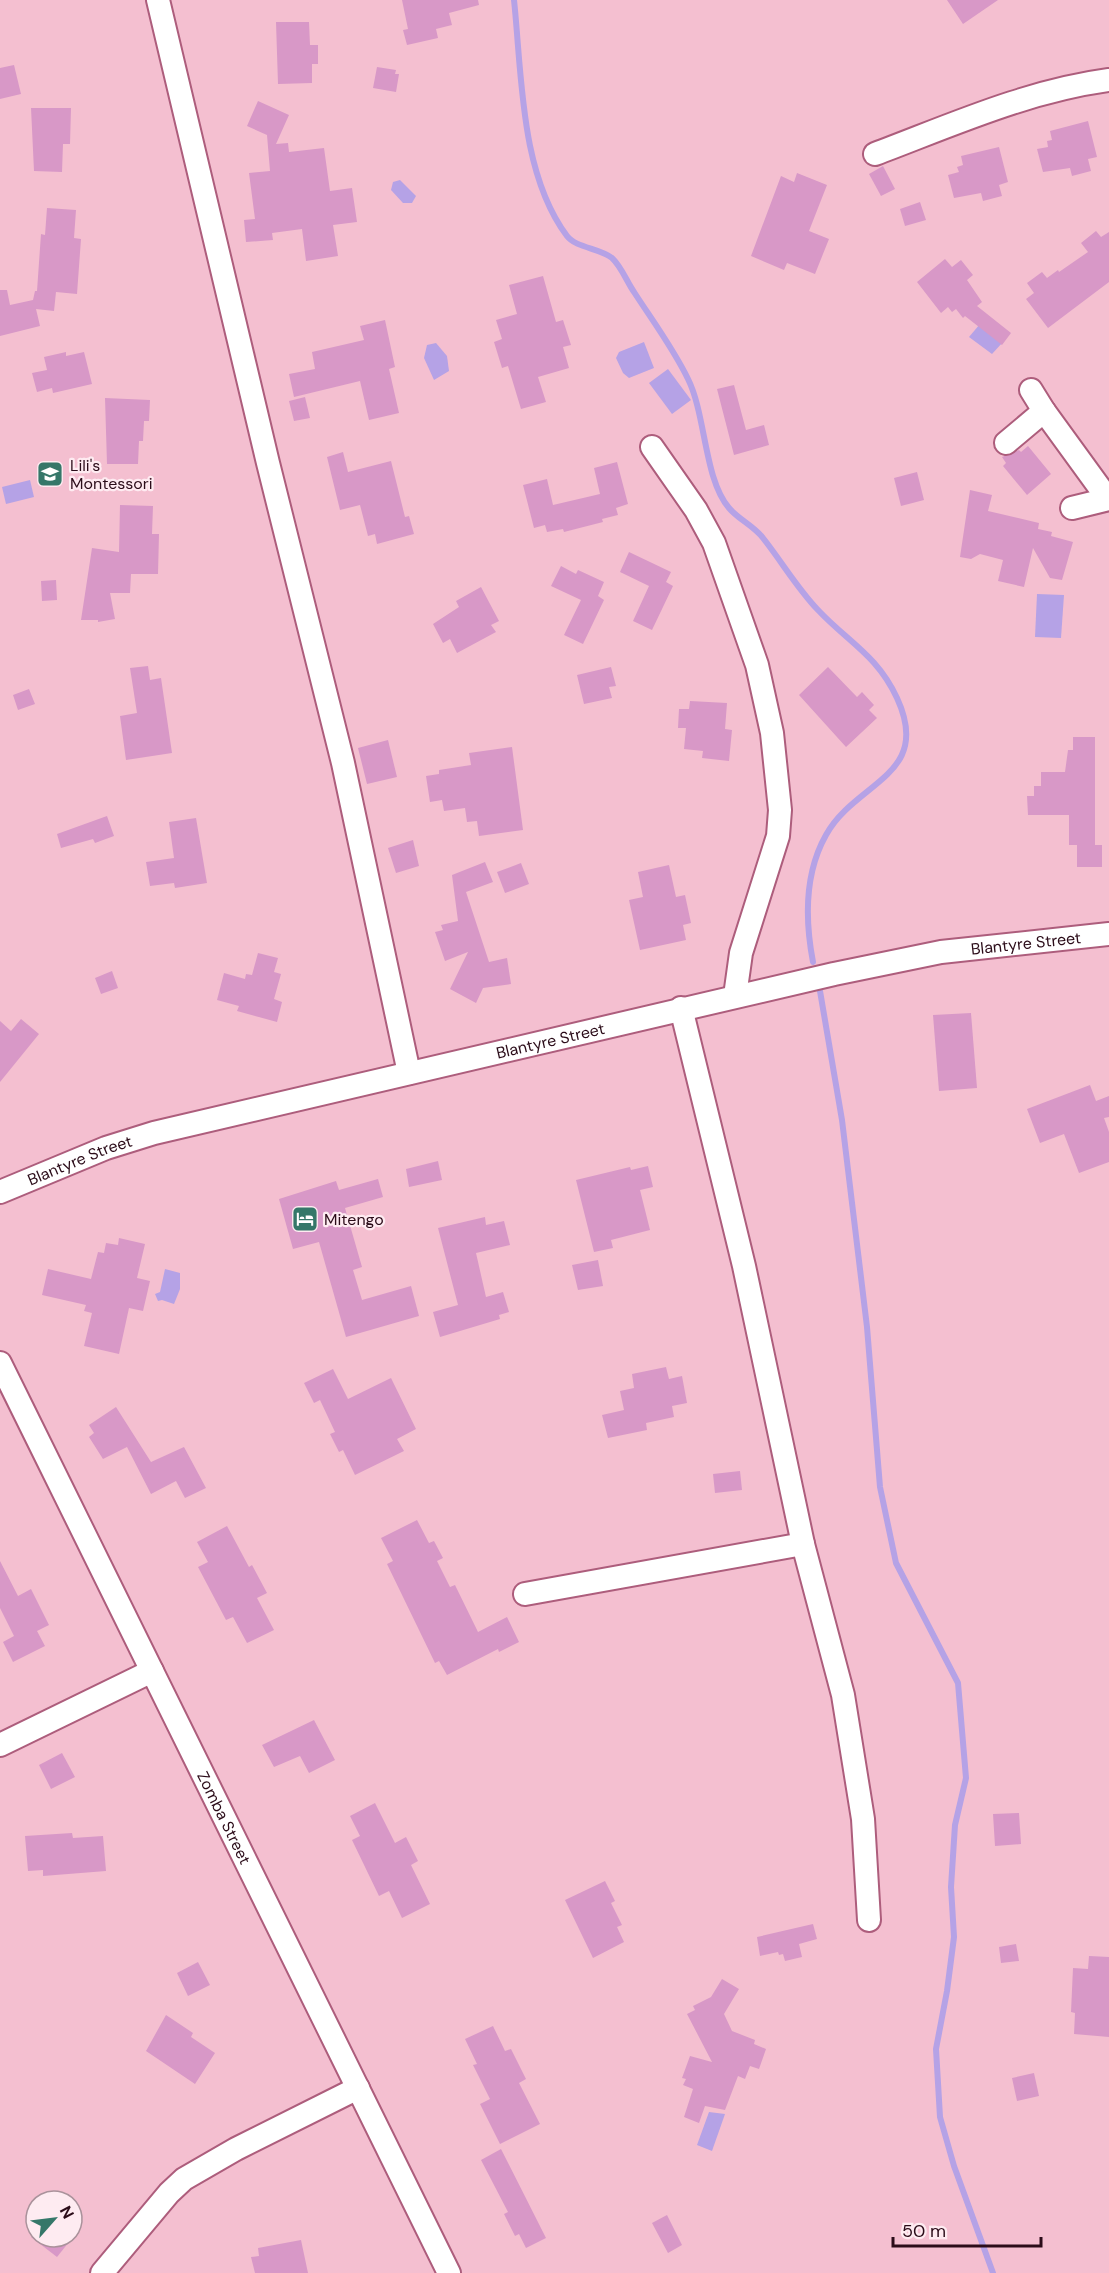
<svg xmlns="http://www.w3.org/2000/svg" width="1109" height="2273" viewBox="0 0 1109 2273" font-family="'DM Sans',sans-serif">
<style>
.water{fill:#b5a2e6}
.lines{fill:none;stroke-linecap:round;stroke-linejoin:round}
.stream{stroke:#b5a2e6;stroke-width:6}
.building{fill:#d898c7}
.minor-casing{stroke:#ad5d7c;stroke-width:26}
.minor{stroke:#fff;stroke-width:22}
.labels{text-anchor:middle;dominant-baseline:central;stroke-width:4.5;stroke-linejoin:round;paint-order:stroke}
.poi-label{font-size:16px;fill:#2b0c19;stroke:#feebf1;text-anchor:start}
.street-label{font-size:16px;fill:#2b0c19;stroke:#feebf1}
</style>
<rect width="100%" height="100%" fill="#f4bfd0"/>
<!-- water -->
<g class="water">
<path d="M400 180 416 196 412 203H403L391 190 393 182Z"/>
<path d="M980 324 1003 342 992 354 969 337Z"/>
<path d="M644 342 654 368 629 378 623 373 616 358 619 352Z"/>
<path d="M436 343 447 356 449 371 434 380 424 358 427 345Z"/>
<path d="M668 369 691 400 672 414 649 383Z"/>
<path d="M30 480 34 497 6 504 2 487Z"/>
<path d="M1037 594 1064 595 1061 638 1035 637Z"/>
<path d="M165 1269 180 1273V1289L174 1304 162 1300 158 1301 155 1294 160 1292Z"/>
<path d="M709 2112 725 2114 712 2151 697 2145Z"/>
</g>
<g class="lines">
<!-- stream -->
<g class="stream">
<path d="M514 0C522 75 520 173 567 236 576 248 600 248 612 258 621 266 627 282 634 292 652 320 673 348 688 379 706 415 704 479 729 508 738 519 754 526 763 538 782 562 797 588 818 610 848 642 877 655 897 698 933 776 856 781 826 835 804 874 805 920 813 962"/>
<path d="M820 991 842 1120 867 1327 880 1487 896 1563 958 1683 966 1778 955 1825 951 1887 954 1937 947 1991 936 2049 940 2117 954 2166 993 2273"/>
</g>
</g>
<!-- building -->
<g class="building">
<path d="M402 0H478L479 5 449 13 452 25 436 29 438 38 407 45 403 30 408 29Z"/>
<path d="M947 0H998L963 24Z"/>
<path d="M276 22H309L310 45H318V64H312V83L278 84Z"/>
<path d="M14 65 21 94 0 99V68Z"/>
<path d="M377 67 396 70 395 74H399L396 92 373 88Z"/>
<path d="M258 101 289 115 276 144 288 143 289 152 324 148 330 191 352 188 357 222 333 225 338 256 306 261 302 229 272 233 273 240 246 242 244 220 255 219 249 173 270 171 267 135 247 126Z"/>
<path d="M31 108H71L70 144H63L62 172 34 171Z"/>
<path d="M1088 121 1097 157 1088 159 1091 171 1072 176 1070 168 1043 172 1037 149 1048 147 1047 141 1052 140 1050 131Z"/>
<path d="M999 147 1008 182 999 185 1002 196 983 201 981 193 954 198 948 175 959 172 957 167 963 165 961 156Z"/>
<path d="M883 166 895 189 881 196 869 174Z"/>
<path d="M797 173 827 185 809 231 829 239 815 274 787 263 784 270 751 256 781 176 794 182Z"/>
<path d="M920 202 926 220 905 226 900 209Z"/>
<path d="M47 208 76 210 74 238 81 239 77 294 56 292 54 311 36 309 40 326 0 336V290H7L10 305 33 300 35 291H37L41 234 45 235Z"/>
<path d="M1096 231 1101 237 1109 232V282L1048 328 1026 299 1034 293 1027 283 1042 272 1047 278 1058 270 1059 272 1088 252 1081 243Z"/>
<path d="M945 259 952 267 961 260 973 275 967 280 982 302 977 306 1011 333 1002 345 965 316 963 318 956 309 952 312 948 307 941 313 917 282Z"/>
<path d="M543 276 556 322 563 320 571 345 563 347 569 368 538 377 546 402 521 409 508 366 502 368 494 342 502 339 496 320 517 314 509 285Z"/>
<path d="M385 320 395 367 389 369 399 413 369 420 360 381 294 397 289 374 315 369 312 352 364 340 360 326Z"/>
<path d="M66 352V356L84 352 92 384 53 393 52 388 37 392 32 373 47 370 44 357Z"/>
<path d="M734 385 746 430 764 425 769 445 734 455 717 389Z"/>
<path d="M305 397 310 418 294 421 289 401Z"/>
<path d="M105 398 150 400 149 421H144L143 441H139L138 464H107Z"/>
<path d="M1028 446 1051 474 1027 495 1003 466 1006 463 1002 457 1019 450 1021 452Z"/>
<path d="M343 452 348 472 391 461 405 517 409 516 414 534 377 544 375 534 368 536 360 505 340 510 327 457Z"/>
<path d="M617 462 628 504 616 508 618 515 602 519 603 522 564 532 563 529 547 532 545 525 534 528 523 485 547 479 553 505 583 498 600 494 594 468Z"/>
<path d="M917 472 924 500 901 506 894 478Z"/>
<path d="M970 490 992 495 988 511 1039 523 1038 529 1052 532 1051 536 1073 542 1062 580 1050 578 1033 548 1024 587 998 581 1003 560 980 554 971 559 960 557Z"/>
<path d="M120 505 153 506 152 534H159L158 574H131L130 593H110L115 619 98 622V620H81L92 548 119 552Z"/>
<path d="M629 552 671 572 666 582 673 586 652 630 633 621 649 586 620 572Z"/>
<path d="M561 566 576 574 578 570 604 582 598 596 604 600 583 644 564 635 581 600 551 586Z"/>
<path d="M56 580 57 600 42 601 41 581Z"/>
<path d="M481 587 499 621 491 625 496 632 457 653 450 639 443 643 433 624 459 607 456 601Z"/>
<path d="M148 666 150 680 161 678 172 753 126 760 120 716 137 713 130 668Z"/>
<path d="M611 667 616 686 609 687 612 698 584 704 577 675Z"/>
<path d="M828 667 857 697 862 692 874 705 869 710 877 718 846 747 799 695Z"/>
<path d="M29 689 35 704 18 710 13 695Z"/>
<path d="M690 701 727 703 725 729 732 730 729 761 702 758 703 751 684 749 686 728H678L679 709H689Z"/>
<path d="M1073 737H1095V845H1102V867H1077V845H1069V815H1028L1027 796H1034V786H1041V772H1065L1068 750H1073Z"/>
<path d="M388 740 397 777 367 784 358 748Z"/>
<path d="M512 747 523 830 479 836 477 821 467 822 465 808 444 811 442 800 430 802 426 776 439 774V770L471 765 469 753Z"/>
<path d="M107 816 114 836 95 843 93 839 61 848 57 834Z"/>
<path d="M196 818 207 883 175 888 174 883 150 886 146 862 174 858 169 822Z"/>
<path d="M413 840 419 866 396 873 388 848Z"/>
<path d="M485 862 493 882 466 892 489 962 507 958 511 984 483 988 476 1003 450 989 468 952 445 961 435 932 443 930 441 925 458 921 452 875Z"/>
<path d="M521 863 529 884 505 893 497 872Z"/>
<path d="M669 865 676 897 685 895 691 923 683 925 686 940 640 950 629 900 643 897 638 872Z"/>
<path d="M258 953 278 958 274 972 281 974 274 999 282 1002 277 1022 237 1011 239 1006 217 1000 224 973 245 979 246 974 252 975Z"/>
<path d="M112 971 118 988 101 994 95 978Z"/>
<path d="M971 1013 977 1088 939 1091 933 1015Z"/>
<path d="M21 1019 39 1034 0 1082V1021L11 1031Z"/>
<path d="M1090 1085 1096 1101 1109 1096V1117L1104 1118 1109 1132V1162L1079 1173 1064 1134 1040 1143 1027 1109Z"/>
<path d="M438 1161 442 1180 409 1187 406 1169Z"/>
<path d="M648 1166 653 1187 640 1190 650 1230 611 1240 613 1248 594 1252 576 1180 630 1167 631 1170Z"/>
<path d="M378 1179 383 1197 345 1208 362 1267 353 1270 362 1300 411 1286 419 1316 346 1337 319 1242 293 1249 279 1199 336 1181 339 1190Z"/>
<path d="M485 1217 486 1225 504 1221 510 1245 476 1253 486 1297 503 1292 509 1312 499 1315 500 1319 440 1337 433 1312 458 1305 438 1228Z"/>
<path d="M119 1238 145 1244 137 1278 150 1281 143 1311 129 1308 119 1354 84 1346 92 1313 84 1311 86 1305 42 1295 48 1269 91 1279 98 1252 104 1253 106 1243 118 1245Z"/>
<path d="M598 1260 603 1286 578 1290 572 1265Z"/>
<path d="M666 1367 669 1379 682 1376 687 1403 672 1406 674 1417 646 1423 647 1430 608 1438 602 1415 624 1410 620 1391 634 1388 632 1374Z"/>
<path d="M333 1369 348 1399 391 1378 416 1429 397 1439 404 1451 355 1475 343 1450 339 1452 330 1434 335 1432 320 1400 314 1403 304 1383Z"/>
<path d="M116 1407 151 1462 184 1447 206 1488 185 1498 176 1481 151 1494 127 1447 103 1459 89 1437 94 1433 89 1425Z"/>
<path d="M740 1471 742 1490 715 1493 713 1474Z"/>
<path d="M417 1520 429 1543 434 1541 443 1558 437 1561 450 1587 455 1585 478 1632 507 1617 519 1642 499 1652 498 1649 447 1675 439 1661 435 1663 387 1564 393 1561 381 1538Z"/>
<path d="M227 1526 249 1567 252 1565 267 1593 257 1598 274 1630 247 1643 233 1617 226 1620 198 1567 208 1562 197 1542Z"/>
<path d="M0 1561 18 1596 31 1589 49 1625 37 1631 45 1646 13 1662 3 1642 14 1636 0 1608Z"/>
<path d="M314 1720 335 1760 309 1773 300 1756 274 1767 262 1745Z"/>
<path d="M62 1753 75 1777 51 1789 39 1765Z"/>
<path d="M375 1803 395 1843 406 1837 418 1861 411 1865 430 1904 402 1918 389 1891 379 1896 352 1840 360 1836 350 1816Z"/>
<path d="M1019 1813 1021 1844 995 1846 993 1814Z"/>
<path d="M72 1833 73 1838 103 1836 106 1871 43 1876V1870L28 1871 25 1836Z"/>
<path d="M605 1881 615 1901 611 1903 622 1925 617 1927 624 1942 593 1958 565 1900Z"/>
<path d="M813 1924 817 1939 799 1944 802 1957 785 1961 783 1954 779 1955 778 1952 760 1956 757 1937Z"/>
<path d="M1016 1944 1019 1961 1001 1963 999 1947Z"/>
<path d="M1089 1956 1109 1957V2037L1074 2034 1075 2013 1071 2012 1073 1968 1088 1969Z"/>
<path d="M198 1962 210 1985 188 1996 177 1973Z"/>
<path d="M722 1979 739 1989 724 2014 732 2031 755 2040 754 2044 766 2049 759 2069 750 2066 745 2079 738 2076 725 2110 705 2106 699 2123 684 2117 693 2089 683 2085 686 2079 682 2078 690 2056 712 2062 687 2014 695 2010 693 2006 711 1997Z"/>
<path d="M166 2015 193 2033 191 2037 215 2053 195 2084 146 2051Z"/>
<path d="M493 2026 505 2051 511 2049 526 2079 519 2083 540 2124 500 2144 480 2104 490 2099 473 2065 477 2064 465 2039Z"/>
<path d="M1034 2073 1039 2096 1017 2101 1012 2078Z"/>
<path d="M501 2149 546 2238 526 2248 519 2234 515 2236 504 2214 508 2212 481 2160Z"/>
<path d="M667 2215 682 2245 668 2253 652 2223Z"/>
<path d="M31 2237H73L57 2257Z"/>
<path d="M301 2240 308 2273H255L251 2257 259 2256 258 2248Z"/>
</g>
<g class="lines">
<defs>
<g id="minor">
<path d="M158 0 268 463 343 763 409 1073"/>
<path d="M875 154C952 125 1027 91 1109 80"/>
<path d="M1031 390 1044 411"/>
<path d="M1006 443 1044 411 1108 499"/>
<path d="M652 447 696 510 714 543 757 665 772 733 780 810 778 836 741 953 735 996"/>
<path d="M1072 508 1109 499"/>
<path d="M681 1008 744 1266 803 1544 843 1695 863 1819 869 1920"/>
<path id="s1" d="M0 1192 106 1148 154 1133 834 974 941 952 1109 934"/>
<path id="s2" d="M0 1363 449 2273"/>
<path d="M525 1594 803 1544"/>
<path d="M0 1745 152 1671"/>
<path d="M102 2273 169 2193 184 2179 236 2149 358 2088"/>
</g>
</defs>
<!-- minor casing -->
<use href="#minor" class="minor-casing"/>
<!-- minor -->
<use href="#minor" class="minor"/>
</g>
<!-- icons -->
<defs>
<symbol id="school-square" viewBox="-11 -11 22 22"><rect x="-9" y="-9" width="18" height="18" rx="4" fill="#357769" stroke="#feebf1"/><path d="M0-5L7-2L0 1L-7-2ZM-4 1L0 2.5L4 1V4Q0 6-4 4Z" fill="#fff"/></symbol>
<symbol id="hotel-square" viewBox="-11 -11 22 22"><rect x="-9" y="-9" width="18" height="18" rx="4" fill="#357769" stroke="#feebf1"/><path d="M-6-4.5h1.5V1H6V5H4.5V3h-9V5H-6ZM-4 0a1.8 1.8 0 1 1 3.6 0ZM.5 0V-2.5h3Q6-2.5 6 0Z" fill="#fff"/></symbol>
</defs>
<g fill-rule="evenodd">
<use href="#school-square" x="35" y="459" width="30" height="30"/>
<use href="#hotel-square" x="290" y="1204" width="30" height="30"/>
</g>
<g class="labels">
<!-- poi labels -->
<g class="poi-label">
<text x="70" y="465">Lili's<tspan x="70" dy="18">Montessori</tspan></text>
<text x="324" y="1219">Mitengo</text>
</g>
<!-- street labels -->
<g class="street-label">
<text stroke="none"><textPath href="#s1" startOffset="1058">Blantyre Street</textPath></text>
<text stroke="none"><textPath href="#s1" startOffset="572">Blantyre Street</textPath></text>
<text stroke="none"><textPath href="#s1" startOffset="86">Blantyre Street</textPath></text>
<text stroke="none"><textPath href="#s2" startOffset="507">Zomba Street</textPath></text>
</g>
</g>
<!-- north arrow -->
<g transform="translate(54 2219) rotate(62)"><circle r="28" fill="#feebf1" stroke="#aa929b" stroke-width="1.5"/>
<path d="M0-4.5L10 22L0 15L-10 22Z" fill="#357769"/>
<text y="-9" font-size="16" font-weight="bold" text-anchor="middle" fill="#2b0c19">N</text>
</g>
<!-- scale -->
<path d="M893 2237v9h148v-9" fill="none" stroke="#2b0c19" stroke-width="3"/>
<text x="902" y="2237" font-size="18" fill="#2b0c19" stroke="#feebf1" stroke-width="4.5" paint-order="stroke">50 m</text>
</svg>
